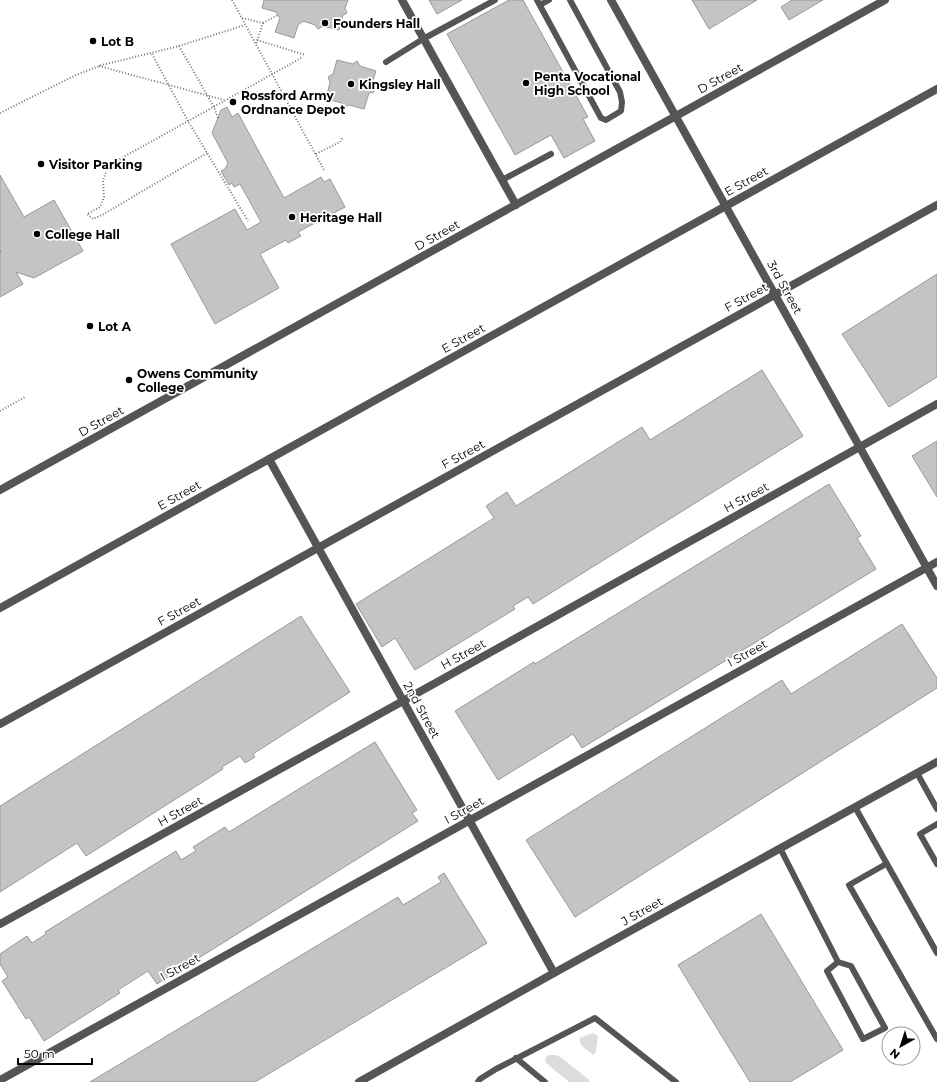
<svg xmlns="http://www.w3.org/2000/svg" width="937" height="1082" viewBox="0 0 937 1082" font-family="Montserrat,sans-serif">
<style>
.green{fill:#dcdcdc}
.building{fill:#c4c4c4;stroke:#999}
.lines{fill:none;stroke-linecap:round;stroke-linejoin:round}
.path{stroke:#777;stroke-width:2;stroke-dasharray:1 2;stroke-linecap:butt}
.service{stroke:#555;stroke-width:6}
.minor{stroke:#555;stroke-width:8}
.tertiary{stroke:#555;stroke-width:8}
.poi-dot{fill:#000;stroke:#fff;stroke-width:1.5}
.labels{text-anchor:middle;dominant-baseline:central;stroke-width:3.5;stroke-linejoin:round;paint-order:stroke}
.poi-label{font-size:12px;font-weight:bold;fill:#000;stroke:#fff;text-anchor:start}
.street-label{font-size:12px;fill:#000;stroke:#fff}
</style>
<rect width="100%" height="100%" fill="#fff"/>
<!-- green -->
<g class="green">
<path d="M593 1033 598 1036 596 1052 593 1055C588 1050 578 1046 580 1038L590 1034Z"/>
<path d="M549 1055H556L562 1058 588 1079 590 1082H569L545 1062 546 1057Z"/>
</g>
<!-- building -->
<g class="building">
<path d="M264 0H348L345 8 347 13 343 15 339 30 323 26 318 29 315 25 303 21 298 25 294 38 275 32 280 18 276 12 262 8Z"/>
<path d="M429 0H462L437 14Z"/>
<path d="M509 0H523L588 117 583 119 595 141 564 158 551 135 515 155 447 34Z"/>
<path d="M692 0H757L709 29Z"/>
<path d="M792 0H823L789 20 781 7Z"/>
<path d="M337 60 353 64 357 61 360 66 376 71 371 86 374 92 369 93 364 109 349 105 344 108 342 103 326 99 330 82 328 77 333 74Z"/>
<path d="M227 107 232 117 238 113 284 198 321 177 324 182 330 179 345 207 298 232 301 236 288 243 286 240 260 254 279 288 215 324 171 244 235 209 247 230 261 222 240 184 234 187 232 183 229 185 221 171 225 169 228 163 212 133 221 110Z"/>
<path d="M0 175 24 217 54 200 83 251 34 278 16 272 23 284 0 297Z"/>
<path d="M937 274V377L889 407 842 334Z"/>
<path d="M762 370 803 436 533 604 528 597 513 606 515 609 415 670 395 638 382 647 356 604 494 518 486 506 507 492 516 506 642 427 650 440Z"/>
<path d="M937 441V497L912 456Z"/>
<path d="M829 484 861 536 857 538 876 569 582 748 573 734 498 780 455 711 534 662 535 664Z"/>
<path d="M301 616 350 692 253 754 255 757 245 763 240 756 222 767 223 769 86 856 77 843 0 892V806Z"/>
<path d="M902 624 937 678V688L575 917 526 840 782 680 791 694Z"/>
<path d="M375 742 417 810 412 813 418 821 157 984 148 971 118 990 120 993 44 1041 29 1017 26 1019 2 981 8 977 0 964V954L27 936 32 943 46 934 45 932 176 851 181 860 196 851 193 847 225 827 229 832Z"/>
<path d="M444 873 487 943 255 1082H90L398 897 403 905 441 882 438 877Z"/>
<path d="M761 914 843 1050 790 1082H750L678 965Z"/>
</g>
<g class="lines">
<!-- path -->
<g class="path">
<path d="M232 0 324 170"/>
<path d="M242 18 263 23 256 44"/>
<path d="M263 23 278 15"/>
<path d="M257 40 305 55"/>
<path d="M179 46 214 107 218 118"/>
<path d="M152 54 188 121 248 221"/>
<path d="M99 66 224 100"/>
<path d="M292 109 302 112"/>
<path d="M0 113 76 75 102 65 179 46 245 25"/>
<path d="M207 153 102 215 93 219 87 214 100 207 104 197 103 181 107 169 111 164 303 57"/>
<path d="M316 154 340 142 343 137"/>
<path d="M0 251 1 253"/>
<path d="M0 411 25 397"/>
</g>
<!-- service -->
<g class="service">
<path d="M537 0 601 118 606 120 621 111 622 102 620 92 570 0"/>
<path d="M540 5 549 0"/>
<path d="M386 62 423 39 495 0"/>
<path d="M502 180 551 154"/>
<path d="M917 773 937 809"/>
<path d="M855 807 937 953"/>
<path d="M937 824 920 834 937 864"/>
<path d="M780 848 838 962 851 966 885 1028 863 1039 827 971 838 962"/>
<path d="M886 864 849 885 937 1039"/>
<path d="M516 1058 545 1082"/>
<path d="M478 1082 480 1079 496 1069 595 1018 676 1082"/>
</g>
<!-- minor -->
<g class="minor">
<path d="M402 0 516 205"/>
<path d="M676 116 885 0"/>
<path d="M269 459 554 973"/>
<path d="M0 608 937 89"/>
<path d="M0 724 937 205"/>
<path d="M0 924 403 701 937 404"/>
<path d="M2 1079 937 562"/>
<path d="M359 1082 554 973 937 762"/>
</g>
<!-- tertiary -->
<g class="tertiary">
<path d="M611 0 937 586"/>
<path d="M0 490 676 116"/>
</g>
</g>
<!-- markers -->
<g class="poi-dot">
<circle cx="325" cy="23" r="4"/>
<circle cx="93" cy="41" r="4"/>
<circle cx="526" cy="83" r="4"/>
<circle cx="351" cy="84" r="4"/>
<circle cx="233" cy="102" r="4"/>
<circle cx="41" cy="164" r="4"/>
<circle cx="292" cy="217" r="4"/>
<circle cx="37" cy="234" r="4"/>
<circle cx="90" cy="326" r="4"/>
<circle cx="129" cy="380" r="4"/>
</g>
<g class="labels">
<!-- poi labels -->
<g class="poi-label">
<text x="333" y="23">Founders Hall</text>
<text x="101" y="41">Lot B</text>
<text x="534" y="76">Penta Vocational<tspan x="534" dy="14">High School</tspan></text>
<text x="359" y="84">Kingsley Hall</text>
<text x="241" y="95">Rossford Army<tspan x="241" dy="14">Ordnance Depot</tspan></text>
<text x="49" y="164">Visitor Parking</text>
<text x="300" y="217">Heritage Hall</text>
<text x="45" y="234">College Hall</text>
<text x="98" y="326">Lot A</text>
<text x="137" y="373">Owens Community<tspan x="137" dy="14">College</tspan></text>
</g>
<!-- street labels -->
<g class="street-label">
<text transform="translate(720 78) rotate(-29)">D Street</text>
<text transform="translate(746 181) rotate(-29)">E Street</text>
<text transform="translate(437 235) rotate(-29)">D Street</text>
<text transform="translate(785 287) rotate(61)">3rd Street</text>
<text transform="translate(746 297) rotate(-29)">F Street</text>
<text transform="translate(463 338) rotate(-29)">E Street</text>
<text transform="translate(101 421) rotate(-29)">D Street</text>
<text transform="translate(463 454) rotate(-29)">F Street</text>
<text transform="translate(179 495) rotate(-29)">E Street</text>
<text transform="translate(746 497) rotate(-29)">H Street</text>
<text transform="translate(179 611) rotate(-29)">F Street</text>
<text transform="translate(747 653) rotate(-29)">I Street</text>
<text transform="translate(463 654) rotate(-29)">H Street</text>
<text transform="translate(422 710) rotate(61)">2nd Street</text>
<text transform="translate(464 810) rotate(-29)">I Street</text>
<text transform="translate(180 811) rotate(-29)">H Street</text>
<text transform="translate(642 911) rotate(-29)">J Street</text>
<text transform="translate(180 967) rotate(-29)">I Street</text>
</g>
</g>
<!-- north arrow -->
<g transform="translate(901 1046) rotate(219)"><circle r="19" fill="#ffffff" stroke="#999999"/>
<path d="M0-3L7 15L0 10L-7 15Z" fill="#000000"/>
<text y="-6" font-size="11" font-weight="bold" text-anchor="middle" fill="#000000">N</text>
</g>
<!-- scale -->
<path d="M18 1058v6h74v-6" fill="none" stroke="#000000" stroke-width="2"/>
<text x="24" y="1058" font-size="12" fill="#000000" stroke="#ffffff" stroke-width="3" paint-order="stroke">50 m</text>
</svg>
